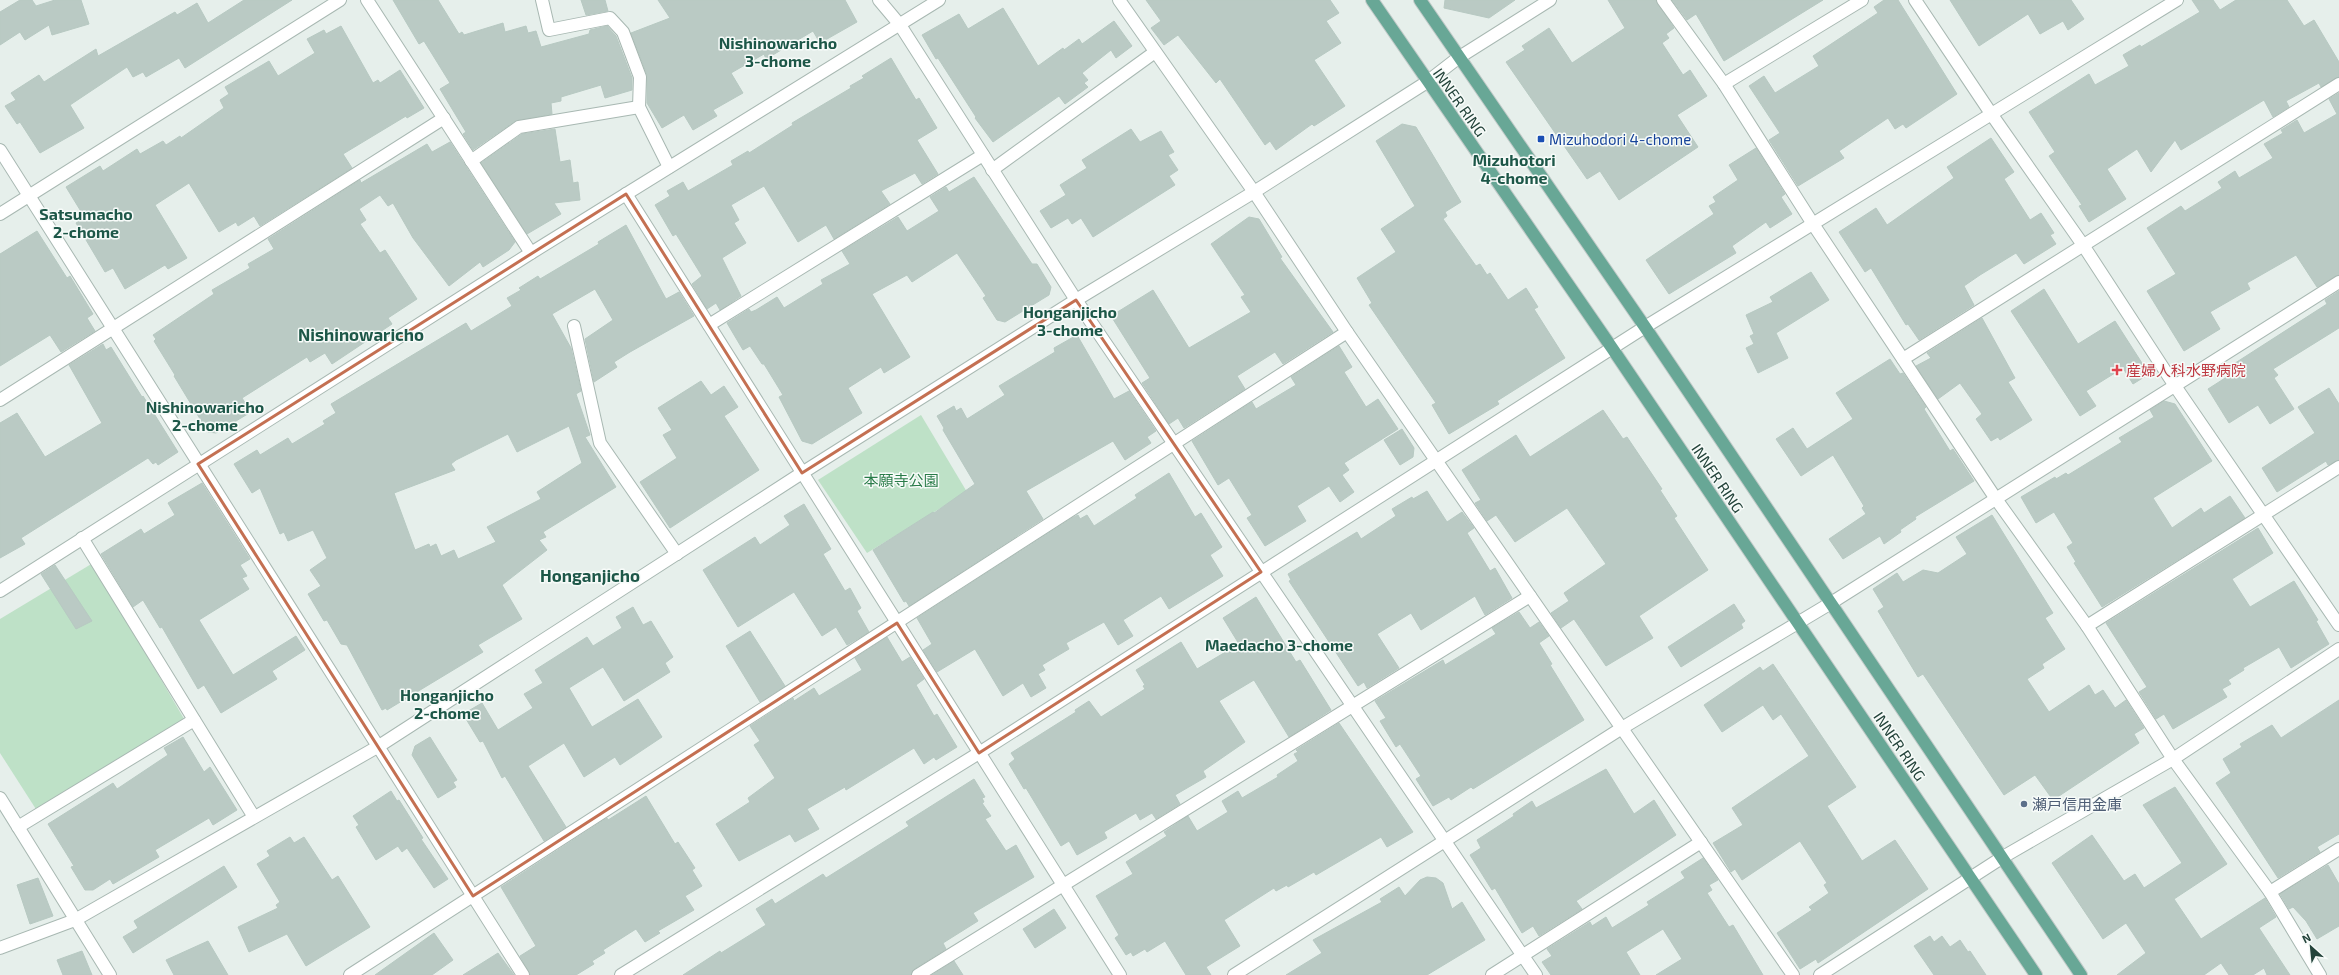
<svg xmlns="http://www.w3.org/2000/svg" width="2339" height="975" viewBox="0 0 2339 975" font-family="'Exo 2','Noto Sans JP',sans-serif">
<style>
.green{fill:#bee1c7}
.building{fill:#bacac4;stroke:#b7c9c2;fill-rule:evenodd}
.lines{fill:none;stroke-linecap:round;stroke-linejoin:round}
.service-casing{stroke:#a8b8b2;stroke-width:14}
.minor-casing{stroke:#a8b8b2;stroke-width:14}
.tertiary-casing{stroke:#a8b8b2;stroke-width:14}
.primary-casing{stroke:#c1cac8;stroke-width:14}
.service{stroke:#fff;stroke-width:12}
.minor{stroke:#fff;stroke-width:12}
.tertiary{stroke:#fff;stroke-width:12}
.primary{stroke:#68a796;stroke-width:12}
.marked{fill:none;stroke:#c47052;stroke-width:3;stroke-linejoin:round}
.transit-dot{fill:#1a4fb4;stroke:#f7fbf9;stroke-width:1.5}
.health-dot{fill:#e0444e;stroke:#f7fbf9;stroke-width:1.5}
.service-dot{fill:#5c6f8a;stroke:#f7fbf9;stroke-width:1.5}
.labels{text-anchor:middle;dominant-baseline:central;stroke-width:3;stroke-linejoin:round;paint-order:stroke}
.street-label{font-size:15px;fill:#23433a;stroke:#f7fbf9}
.transit-label{font-size:15px;fill:#164399;stroke:#f7fbf9;text-anchor:start}
.health-label{font-size:15px;fill:#be3a42;stroke:#f7fbf9;text-anchor:start}
.park-label{font-size:15px;fill:#2a7c49;stroke:#f7fbf9}
.service-label{font-size:15px;fill:#4e5e75;stroke:#f7fbf9;text-anchor:start}
.neighbourhood-label{font-size:16px;font-weight:bold;fill:#1d5748;stroke:#f7fbf9}
.quarter-label{font-size:17px;font-weight:bold;fill:#1d5748;stroke:#f7fbf9}
</style>
<rect width="100%" height="100%" fill="#e6efeb"/>
<!-- green -->
<g class="green">
<path d="M921 415 967 492 867 553 818 480Z"/>
<path d="M93 563 187 724 41 817 0 753V619Z"/>
</g>
<!-- building -->
<g class="building">
<path d="M20 0H32L36 6 55 0H81L89 24 52 35 49 25 25 40 20 32 0 45V12Z"/>
<path d="M244 0H292L185 68 179 58 146 77 143 72 133 77 127 67 70 105 84 128 40 153 20 122 17 124 5 106 16 100 11 93 39 75 44 82 96 49 98 56 175 12 177 15 197 3 208 23Z"/>
<path d="M393 0H438L459 34 462 32 464 35 503 23 505 32 526 26 528 33 536 31 541 47 589 34 590 30 607 26 616 36 632 78V90L605 98 601 85 561 97V101L551 103 552 114 515 121 473 150 463 134 466 132 440 89 450 83 424 41 419 44Z"/>
<path d="M581 0H605L608 11 586 15Z"/>
<path d="M658 0H845L857 22 820 43 813 31 766 59 764 54 731 73 743 93 713 110 717 116 693 130 684 115 662 128 647 103V75L631 33 670 18Z"/>
<path d="M1146 0H1330L1339 13 1326 21 1341 43 1314 60 1345 106 1314 126 1312 124 1276 150 1270 141 1265 145 1220 79 1216 83 1178 35 1164 45 1151 28 1161 21Z"/>
<path d="M1445 0H1515L1489 18 1444 8Z"/>
<path d="M1608 0H1656L1674 28 1666 34 1669 38 1662 43 1683 75 1690 70 1707 96 1677 115 1698 147 1619 200 1600 171 1587 179 1506 62 1525 50 1522 46 1549 28 1572 63 1625 28Z"/>
<path d="M1672 0H1823L1724 61 1696 14 1687 20Z"/>
<path d="M1884 0H1898L1957 94 1906 128 1903 124 1895 129 1888 118 1839 151 1844 158 1798 186 1769 140 1780 133 1749 86 1764 76 1775 93 1819 66 1813 56 1878 13 1874 7Z"/>
<path d="M1950 0H2071L2084 19 2068 30 2063 21 2040 34 2028 14 1979 46Z"/>
<path d="M2192 0H2213L2220 10 2236 0H2287L2304 26 2314 20 2339 62V77L2321 87 2319 83 2286 101 2289 107 2273 117 2264 100 2181 150 2175 140 2151 172 2137 149 2107 169 2126 199 2089 222 2079 206 2082 205 2049 156 2055 152 2029 112 2089 74 2095 85 2129 66 2123 55 2140 45 2141 47 2200 12Z"/>
<path d="M1003 8 1038 66 1063 48 1064 50 1079 39 1082 44 1114 21 1132 46 1116 58 1111 50 1082 73 1088 80 1084 83 1088 87 1065 104 1059 96 993 142 975 118 976 117 938 58 936 59 922 35 959 14 968 29Z"/>
<path d="M341 26 373 83 378 80 380 83 400 70 424 108 407 118 406 116 343 154 352 168 260 226 254 216 238 226 236 222 219 232 189 183 155 205 187 258 168 269 165 265 125 289 113 268 105 272 76 223 85 218 66 187 100 166 103 171 137 149 140 154 163 141 166 145 180 136 181 138 224 108 220 100 229 94 225 87 269 61 278 76 315 53 307 39 324 30 326 34Z"/>
<path d="M891 58 916 100 919 98 937 128 917 140 938 174 922 184 915 173 881 191 890 204 834 239 826 225 798 242 764 186 731 205 739 220 734 223 746 243 722 258 741 296 720 310 716 303 707 309 692 284 702 276 676 234 673 236 655 205 670 196 667 191 683 182 688 191 733 165 731 161 748 151 749 153 793 125 792 123 851 88 850 86 864 78 862 76Z"/>
<path d="M2339 93V275L2317 287 2296 255 2247 283 2250 289 2210 312 2220 329 2184 351 2147 291 2176 274 2147 228 2181 206 2185 211 2222 188 2218 182 2235 171 2239 178 2273 158 2264 144 2283 133 2281 130 2297 120 2304 133 2337 114 2329 99Z"/>
<path d="M1402 124 1416 127 1461 202 1445 212 1447 216 1443 219 1476 266 1480 264 1487 275 1490 273 1508 300 1526 288 1538 307 1534 309 1565 358 1497 401 1499 404 1449 434 1432 405 1436 403 1369 305 1372 303 1357 278 1396 252 1381 229 1415 206 1376 141Z"/>
<path d="M555 129 560 162 570 160 573 183 578 182 580 200 554 203 561 214 527 234 481 163 522 134Z"/>
<path d="M1131 129 1140 142 1161 131 1174 152 1168 155 1178 170 1169 176 1175 185 1093 237 1081 218 1072 224 1068 218 1051 228 1040 211 1066 195 1060 185 1087 168 1082 160Z"/>
<path d="M1991 138 2014 172 2004 179 2030 220 2041 213 2054 233 2050 235 2056 244 2024 264 2016 253 1980 275 1964 286 1974 305 1919 340 1908 324 1906 325 1871 268 1865 272 1839 232 1876 208 1887 225 1954 178 1947 167Z"/>
<path d="M450 142 515 242 509 250 483 267 480 262 449 286 413 238 393 203 388 206 380 195 359 209 366 220 360 224 380 253 385 250 417 299 388 318 392 324 332 364 325 353 310 362 307 357 242 398 251 412 216 433 208 432 174 376 175 375 154 341 156 339 153 335 214 294 212 290 250 268 248 264 274 249 268 239 360 180 361 183 427 144 432 152Z"/>
<path d="M1756 148 1785 194 1781 197 1792 214 1770 228 1766 222 1732 246 1736 253 1669 294 1646 260 1714 214 1709 206 1716 202 1713 197 1738 180 1729 165Z"/>
<path d="M974 177 1032 264H1037L1051 287 1049 295 1005 322 997 320 983 298 986 296 957 253 912 282 907 275 872 294 910 357 884 373 881 367 848 388 862 413 812 444 802 441 779 397 783 395 764 364H762L750 346 743 350 727 323 749 309 751 312 756 310 777 297 784 308 823 284 821 280 850 264 842 251 898 217 907 231 939 211 930 197 946 187 949 192Z"/>
<path d="M1249 217 1259 219 1282 257 1280 258 1333 332 1283 364 1275 352 1237 376 1245 389 1184 428 1178 418 1169 424 1142 383 1150 378 1111 316 1153 290 1189 348 1251 312 1241 297 1245 295 1211 244Z"/>
<path d="M626 225 666 299 679 292 694 316 630 352 614 362 617 367 594 382 585 339 613 320 595 289 552 314 571 348 581 391 576 394 590 435 585 437 616 487 543 532 546 537 539 540 547 550 502 585 522 619 478 645 483 652 387 710 386 708 382 710 347 645 341 644 327 620 324 621 308 594 321 586 310 570 327 558 313 530 288 541 284 532 280 534 260 488 252 493 234 464 257 450 260 455 288 438 292 444 325 424 323 421 336 413 331 404 466 323 471 331 512 306 507 298 521 290 519 288 538 276 540 279 599 244 598 242ZM569 426 582 463 537 492 541 499 487 527 496 542 458 559 454 550 441 556 436 544 430 547 429 544 415 550 394 493 455 470 451 464 456 460 508 434 517 452Z"/>
<path d="M37 231 67 278 70 276 93 314 87 318 95 331 61 352 50 335 0 366V254Z"/>
<path d="M1811 272 1829 300 1776 333 1788 358 1758 373 1746 348 1754 344 1750 336 1754 334 1746 315 1773 302 1770 297Z"/>
<path d="M2044 289 2078 344 2115 321 2149 374 2133 384 2123 368 2086 391 2096 406 2080 416 2011 311Z"/>
<path d="M2339 291V328L2273 369 2278 375 2274 378 2294 409 2270 424 2258 405 2229 423 2208 389 2233 373 2229 367 2327 304 2325 300Z"/>
<path d="M1982 318 2015 378 2008 382 2032 420 2000 440 1998 437 1991 441 1976 419 1982 414 1960 383 1938 399 1916 366 1931 358 1927 353Z"/>
<path d="M1077 335 1114 399 1129 391 1156 431 1147 437 1151 443 1125 460 1113 441 1026 491 1043 519 909 606 906 601 904 602 873 550 933 512 934 513 975 484 943 430 944 428 937 416 954 406 956 411 961 408 967 419 1005 395 999 386 1055 352 1054 348Z"/>
<path d="M103 344 106 350 111 347 142 397 143 396 178 452 158 465 156 462 153 464 148 458 21 538 25 544 0 558V423L17 413 45 457 102 423 69 365Z"/>
<path d="M1339 346 1352 367 1344 372 1366 407 1378 399 1398 429 1344 463 1349 470 1342 475 1354 492 1340 502 1329 486 1297 506 1306 521 1265 546 1247 518 1252 515 1229 478 1218 485 1192 441 1252 402 1256 409 1296 385 1291 377Z"/>
<path d="M1890 359 1900 374 1903 373 1926 407 1924 409 1950 451 1953 449 1974 481 1915 517 1916 519 1900 530 1901 532 1884 544 1880 536 1843 559 1829 539 1866 514 1862 508 1864 506 1833 455 1801 476 1776 439 1793 428 1807 449 1853 419 1836 393Z"/>
<path d="M701 381 711 395 724 386 738 407 724 416 759 470 670 528 640 482 677 458 663 435 672 430 658 408Z"/>
<path d="M2329 388 2339 404V460L2328 465 2326 461 2277 492 2262 468 2315 433 2298 407Z"/>
<path d="M2164 401 2175 404 2212 461 2153 498 2172 528 2201 508 2204 513 2230 496 2245 518 2102 607 2074 563 2076 562 2067 547 2073 543 2054 512 2036 523 2021 497 2055 477 2056 479 2066 473 2068 475 2122 442 2119 438 2154 417 2150 410Z"/>
<path d="M1603 410 1623 439 1627 437 1662 489 1660 490 1677 516 1674 518 1708 570 1639 616 1653 638 1606 666 1574 619 1561 628 1551 613 1569 601 1564 593 1606 564 1567 508 1515 542 1496 515 1487 521 1475 503 1481 500 1462 470 1516 435 1530 457Z"/>
<path d="M1402 429 1414 448 1413 457 1400 465 1384 440Z"/>
<path d="M1169 473 1195 517 1201 513 1222 547 1210 555 1223 576 1169 609 1161 596 1123 620 1133 636 1118 645 1104 622 1066 643 1069 649 1042 665 1045 670 1038 674 1046 688 1031 697 1023 683 1003 696 975 649 937 672 923 650 932 644 917 618 1072 518 1078 515 1080 519 1087 515 1094 526 1137 498 1135 495Z"/>
<path d="M202 483 250 559 240 565 247 576 242 578 249 589 199 620 233 675 296 636 305 650 272 671 277 679 221 713 204 685 198 689 162 627 160 628 143 600 133 607 101 554 141 529 144 534 175 515 168 503Z"/>
<path d="M1427 491 1447 522 1462 512 1474 528 1467 533 1490 571 1495 568 1512 598 1485 615 1475 596 1421 630 1411 613 1377 634 1399 668 1367 688 1364 682 1358 686 1289 581 1291 580 1288 574 1357 532 1361 539 1396 516 1392 509 1412 497 1413 499Z"/>
<path d="M804 504 831 549 823 554 845 591 850 588 861 608 857 611 869 632 847 645 836 627 822 636 794 592 738 627 703 570 755 537 760 545 790 525 784 516Z"/>
<path d="M1992 515 2053 613 2045 618 2065 649 2042 664 2044 668 2027 679 2049 712 2089 685 2095 695 2103 690 2115 708 2126 700 2144 728 2134 734 2139 743 2053 800 2035 775 2004 795 1923 674 1918 677 1878 611 1884 607 1873 589 1897 573 1903 582 1923 570 1938 573 1967 554 1956 537Z"/>
<path d="M2258 528 2273 553 2232 579 2250 607 2294 581 2318 620 2316 621 2329 644 2291 668 2279 647 2243 668 2244 670 2228 680 2231 684 2222 689 2227 697 2173 729 2164 714 2156 719 2139 692 2147 687 2106 623Z"/>
<path d="M55 565 92 621 76 629 41 574Z"/>
<path d="M1256 597 1296 662 1300 660 1331 710 1289 737 1254 680 1219 701 1245 742 1203 771 1206 777 1175 795 1180 804 1156 819 1152 813 1140 820 1136 813 1104 832 1107 838 1077 855 1069 841 1061 846 1026 788 1024 789 1009 764 1015 759 1011 753 1076 712 1075 710 1089 701 1101 717 1145 689 1143 686 1145 685 1136 670 1181 642 1197 669 1239 644 1223 618Z"/>
<path d="M1734 604 1745 621 1741 624 1743 628 1681 667 1668 647Z"/>
<path d="M633 607 643 625 651 621 673 657 665 663 670 672 624 701 603 667 569 688 592 727 638 699 662 737 620 765 615 757 584 777 564 743 528 766 566 827 544 841 505 776 502 778 483 741 480 742 463 714 482 703 498 730 533 708 524 694 543 683 535 670 587 637 593 646 622 628 616 617Z"/>
<path d="M1519 612 1530 628 1539 622 1549 636 1539 643 1552 664 1550 665 1584 720 1473 789 1471 787 1451 800 1449 797 1433 806 1416 779 1421 776 1400 744 1396 747 1380 721 1386 718 1375 701 1443 660 1445 665 1496 634 1492 628Z"/>
<path d="M750 631 785 686 760 702 726 646Z"/>
<path d="M887 637 902 662 910 657 924 679 916 685 934 716 937 714 957 747 936 760 934 757 924 764 914 748 846 790 845 787 807 809 819 829 795 842 790 834 739 861 716 824 750 802 748 798 775 778 754 745 760 741 750 726 793 698 794 701 814 688 819 696 862 670 855 658Z"/>
<path d="M1773 664 1856 787 1827 806 1862 861 1895 840 1928 889 1818 963 1816 959 1800 969 1777 933 1812 910 1809 907 1829 893 1824 885 1827 883 1800 841 1742 880 1735 869 1731 872 1713 843 1743 825 1732 808 1809 756 1781 714 1773 720 1763 705 1722 732 1704 705 1760 667 1763 671Z"/>
<path d="M2339 700V834L2317 847 2320 852 2278 878 2216 783 2231 773 2223 759 2242 747 2240 744 2272 725 2281 738Z"/>
<path d="M1339 723 1413 832 1387 847 1381 837 1316 875 1314 872 1288 887 1287 885 1276 891 1274 888 1224 920 1240 946 1206 967 1211 975H1186L1165 941 1147 952 1145 949 1133 956 1131 952 1126 955 1115 938 1119 935 1096 896 1133 874 1126 862 1167 836 1164 832 1188 816 1197 831 1228 812 1222 801 1238 791 1242 798 1278 777 1277 775 1298 761 1294 754 1298 752 1296 750Z"/>
<path d="M183 737 204 772 210 767 237 810 213 825 209 818 155 850 159 857 113 884 110 879 93 890H85L71 867 74 866 48 824 113 783 117 789 168 755 164 748Z"/>
<path d="M430 737 457 780 453 782 456 787 438 798 412 755 415 746Z"/>
<path d="M1606 769 1634 814 1654 800 1676 835 1576 901 1582 909 1539 936 1533 926 1522 933 1495 888 1492 890 1470 855 1481 848 1477 840 1514 816 1513 814 1532 801 1536 808Z"/>
<path d="M974 779 985 797 982 798 984 802 982 803 991 816 985 819 1006 851 1016 845 1034 877 973 913 978 921 943 943 946 949 914 969 911 975H683L720 951 721 953 766 925 756 909 772 899 775 904 823 874 826 878 909 826 906 822Z"/>
<path d="M2175 787 2227 864 2174 899 2201 939 2265 898 2276 917 2259 928 2290 975H2267L2264 968 2253 975H2229L2221 963 2204 975H2117L2146 953 2126 923 2103 939 2052 863 2092 835 2124 881 2135 874 2144 888 2182 863 2143 805Z"/>
<path d="M391 791 397 801 399 800 423 838 421 839 448 879 434 888 407 848 402 852 398 846 376 860 356 827 359 825 353 816Z"/>
<path d="M646 796 675 844 678 842 695 868 692 870 702 886 685 896 694 910 658 931 660 933 645 942 636 929 603 950 605 953 592 961 594 964 576 975H530L520 956 536 946 501 887 607 818 608 820Z"/>
<path d="M290 837 294 843 304 837 332 880 338 876 370 927 306 966 287 934 249 952 238 927 278 908 276 905 280 902 257 864 270 856 267 851Z"/>
<path d="M1703 858 1718 880 1709 885 1712 890 1707 893 1729 927 1733 925 1763 975H1656L1682 959 1663 929 1626 952 1640 975H1551L1542 962 1552 956 1547 949 1590 922 1592 926 1606 917 1612 928 1649 905 1647 902 1685 878 1681 872Z"/>
<path d="M2328 865 2339 884V926L2317 939 2306 921 2293 907 2289 909 2280 894Z"/>
<path d="M224 866 237 887 133 953 123 937 138 928 134 921Z"/>
<path d="M1427 877 1436 878 1443 883 1452 909 1462 902 1485 940 1427 975H1286L1322 953 1313 940 1382 902 1380 899 1399 887 1405 896 1420 880Z"/>
<path d="M38 878 53 916 30 924 17 885Z"/>
<path d="M1054 909 1066 928 1035 948 1023 929Z"/>
<path d="M434 933 453 960 432 975H375Z"/>
<path d="M1930 936 1934 942 1942 936 1950 947 1960 940 1968 952 1970 951 1986 975H1934L1914 946Z"/>
<path d="M208 941 228 975H174L166 960Z"/>
<path d="M82 951 92 975H63L57 960Z"/>
<path d="M498 953 514 975H463Z"/>
<path d="M954 961 963 975H932Z"/>
</g>
<g class="lines">
<defs>
<g id="service">
<path d="M542 0 549 30 610 18 623 32 640 77 639 107 669 167"/>
<path d="M471 161 519 127 639 107"/>
<path d="M992 170 1155 52"/>
<path d="M574 326 600 443 677 554"/>
</g>
<g id="minor">
<path d="M367 0 531 253"/>
<path d="M879 0 900 25 1076 300 1536 975"/>
<path d="M1119 0 1254 192 1347 332 1793 975"/>
<path d="M1663 0 1724 84 1813 224 1996 499 2087 626 2173 759 2270 892 2320 975"/>
<path d="M1915 0 1992 115 2083 245 2175 386 2339 625"/>
<path d="M1724 84 1862 0"/>
<path d="M0 150 523 975"/>
<path d="M626 194 1120 975"/>
<path d="M0 214 340 0"/>
<path d="M709 325 983 155"/>
<path d="M1903 359 2339 84"/>
<path d="M0 400 444 118"/>
<path d="M82 538 254 817"/>
<path d="M0 591 531 253 939 0"/>
<path d="M2087 626 2339 467"/>
<path d="M0 798 110 975"/>
<path d="M18 827 194 720"/>
<path d="M2270 892 2339 849"/>
<path d="M350 975 1347 332"/>
<path d="M621 975 979 753 1645 327 2177 0"/>
<path d="M918 975 1530 596"/>
<path d="M1234 975 1622 728 1831 603 2339 282"/>
<path d="M1492 975 1701 842"/>
<path d="M1820 975 2003 857 2173 759 2339 649"/>
</g>
<path id="tertiary" d="M0 948 75 920 379 746 802 473 1076 300 1254 192 1427 82 1458 58 1550 0"/>
<g id="primary">
<path d="M1372 0 1612 348 2036 975"/>
<path d="M1420 0 1645 327 2081 975"/>
</g>
</defs>
<!-- service casing -->
<use href="#service" class="service-casing"/>
<!-- minor casing -->
<use href="#minor" class="minor-casing"/>
<!-- tertiary casing -->
<use href="#tertiary" class="tertiary-casing"/>
<!-- primary casing -->
<use href="#primary" class="primary-casing"/>
<!-- service -->
<use href="#service" class="service"/>
<!-- minor -->
<use href="#minor" class="minor"/>
<!-- tertiary -->
<use href="#tertiary" class="tertiary"/>
<!-- primary -->
<use href="#primary" class="primary"/>
</g>
<!-- marked area -->
<path class="marked" d="M626 194 802 473 1076 300 1261 572 979 753 897 623 473 896 198 464Z"/>
<!-- markers -->
<rect class="transit-dot" x="1537" y="135" width="8" height="8" rx="2"/>
<path class="health-dot" d="M2115 364h4v4h4v4h-4v4h-4v-4h-4v-4h4z"/>
<circle class="service-dot" cx="2024" cy="804" r="4"/>
<g class="labels">
<!-- street labels -->
<g class="street-label">
<text transform="translate(1460 102) rotate(55)">INNER RING</text>
<text transform="translate(1718 478) rotate(56)">INNER RING</text>
<text transform="translate(1900 746) rotate(56)">INNER RING</text>
</g>
<!-- transit labels -->
<g class="transit-label">
<text x="1549" y="139">Mizuhodori 4-chome</text>
</g>
<!-- health labels -->
<g class="health-label">
<text x="2126" y="370">産婦人科水野病院</text>
</g>
<!-- park labels -->
<g class="park-label">
<text x="901" y="480">本願寺公園</text>
</g>
<!-- service labels -->
<g class="service-label">
<text x="2032" y="804">瀬戸信用金庫</text>
</g>
<!-- neighbourhood labels -->
<g class="neighbourhood-label">
<text x="778" y="42">Nishinowaricho<tspan x="778" dy="18">3-chome</tspan></text>
<text x="1514" y="159">Mizuhotori<tspan x="1514" dy="18">4-chome</tspan></text>
<text x="86" y="213">Satsumacho<tspan x="86" dy="18">2-chome</tspan></text>
<text x="1070" y="311">Honganjicho<tspan x="1070" dy="18">3-chome</tspan></text>
<text x="205" y="406">Nishinowaricho<tspan x="205" dy="18">2-chome</tspan></text>
<text x="1279" y="644">Maedacho 3-chome</text>
<text x="447" y="694">Honganjicho<tspan x="447" dy="18">2-chome</tspan></text>
</g>
<!-- quarter labels -->
<g class="quarter-label">
<text x="361" y="334">Nishinowaricho</text>
<text x="590" y="575">Honganjicho</text>
</g>
</g>
<!-- north arrow -->
<g transform="translate(2311 947) rotate(333)" stroke="#f7fbf9" stroke-width="3" paint-order="stroke">
<path d="M0-3L7 15L0 10L-7 15Z" fill="#23433a"/>
<text y="-6" font-size="11" font-weight="bold" text-anchor="middle" fill="#23433a">N</text>
</g>
</svg>
